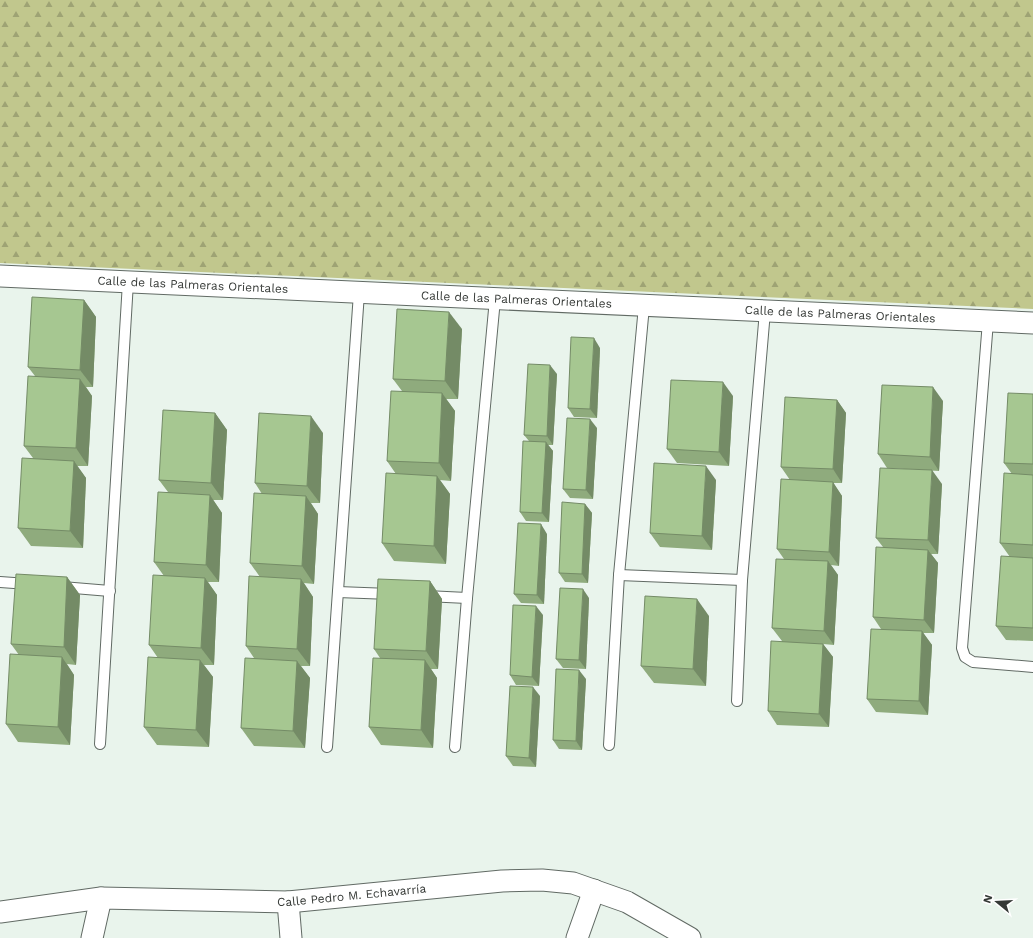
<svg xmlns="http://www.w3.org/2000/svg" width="1033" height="938" viewBox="0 0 1033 938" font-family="'Work Sans',sans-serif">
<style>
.forest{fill:url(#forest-firs)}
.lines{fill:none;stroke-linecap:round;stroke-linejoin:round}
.service-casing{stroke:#616a64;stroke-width:12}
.minor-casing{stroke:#616a64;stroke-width:23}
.service{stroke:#fff;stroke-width:10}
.minor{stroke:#fff;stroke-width:21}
.wall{fill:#8fab7d}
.shaded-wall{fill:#748b66}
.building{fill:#a6c791;stroke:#748b66}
.labels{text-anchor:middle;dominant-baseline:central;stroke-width:4;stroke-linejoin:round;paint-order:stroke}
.street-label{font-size:12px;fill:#353936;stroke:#fff}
</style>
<defs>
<pattern id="forest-firs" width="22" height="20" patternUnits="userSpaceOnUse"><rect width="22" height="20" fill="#c1c78d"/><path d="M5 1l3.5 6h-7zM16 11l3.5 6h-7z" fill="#9ea374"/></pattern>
</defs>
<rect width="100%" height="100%" fill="#e9f4ec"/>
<!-- forest -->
<path class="forest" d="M0 0H1033V309L0 263Z"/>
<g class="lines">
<defs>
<g id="service">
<path d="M988 321 962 648 965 657 973 662 1033 667"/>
<path d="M619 575 742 580"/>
<path d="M0 582 28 584"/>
<path d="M62 587 110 591"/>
<path d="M338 592 390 594"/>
<path d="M426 596 467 598"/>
<path d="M737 701 742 580 765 311"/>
<path d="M100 744 128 282"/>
<path d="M609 745 619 575 644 306"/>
<path d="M327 747 359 293"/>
<path d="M455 747 467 598 495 299"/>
</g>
<g id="minor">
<path id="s1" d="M0 276 1033 323"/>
<path d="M288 902 291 938"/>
<path id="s2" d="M0 912 101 898 288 902 502 881 542 880 573 883 627 902 690 938"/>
<path d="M92 938 101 898"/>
<path d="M577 938 594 890"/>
</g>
</defs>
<!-- service casing -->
<use href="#service" class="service-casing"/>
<!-- minor casing -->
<use href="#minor" class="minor-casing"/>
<!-- service -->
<use href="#service" class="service"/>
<!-- minor -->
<use href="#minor" class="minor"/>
</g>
<!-- wall -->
<g class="wall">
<path d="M84 300 96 317 93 387H86L92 396 88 466H77L86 478 83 548 31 546 18 528 33 458 24 446 35 376 28 367Z"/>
<path d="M462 329 458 399H446L455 411 451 481 440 480 450 494 446 564 394 561 382 543 396 474 387 461 402 391 393 379Z"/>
<path d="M600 348 597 418 574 417 568 408Z"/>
<path d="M557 374 553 445H548L553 451 549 522 526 521 520 512 529 441 524 435Z"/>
<path d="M1033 394V641L1006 640 996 626 1010 557 1000 543 1012 474 1004 463Z"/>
<path d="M733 396 729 466 677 463 667 449Z"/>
<path d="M837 400 846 413 842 483H833L842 496 839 566 831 565 838 575 834 645 823 644 833 657 829 727 777 725 768 711 782 641 772 628 784 559 777 549 790 480 781 467Z"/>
<path d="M943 401 939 471 887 468 878 454Z"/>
<path d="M215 413 227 430 223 500H213L222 513 219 582H208L217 595 214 665H204L213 677 209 747 157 745 144 727 158 658 149 645 164 576 154 562 168 492 159 480Z"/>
<path d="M597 428 593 499 570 498 563 489Z"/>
<path d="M323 433 320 503H311L318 514 314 584 304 583 313 597 310 666H301L310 678 305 748 254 746 241 728 254 658 246 646 260 577 250 563 262 494 255 483Z"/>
<path d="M716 480 712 550 660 547 650 533Z"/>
<path d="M942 484 938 554H931L938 563 934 633H923L932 645 928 715 876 712 867 699 881 629 873 617 883 547 876 538Z"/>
<path d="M585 504 592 513 588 583 565 582 559 573Z"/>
<path d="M547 534 544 604 521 603 514 594Z"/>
<path d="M67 577 80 595 76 665 67 664 74 675 70 745 18 742 6 724 19 655 11 644Z"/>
<path d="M430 581 442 599 438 669H431L437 678 433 748 381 745 369 727 380 658 374 649Z"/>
<path d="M589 598 586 669 563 668 556 659Z"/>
<path d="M543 615 539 686 516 685 510 675Z"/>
<path d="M709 616 706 686 654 683 641 666Z"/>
<path d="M586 679 582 750 559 749 553 740Z"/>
<path d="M540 696 536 767 513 766 506 756Z"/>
</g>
<!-- shaded-wall -->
<g class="shaded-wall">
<path d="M84 300 96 317 93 387 80 370Z"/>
<path d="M449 312 462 329 458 399 445 381Z"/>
<path d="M594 338 600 348 597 418 590 409Z"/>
<path d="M550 365 557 374 553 445 547 436Z"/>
<path d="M80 379 92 396 88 466 76 448Z"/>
<path d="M723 382 733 396 729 466 719 452Z"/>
<path d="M933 387 943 401 939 471 930 457Z"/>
<path d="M442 393 455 411 451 481 439 463Z"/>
<path d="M837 400 846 413 842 483 833 469Z"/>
<path d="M215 413 227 430 223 500 211 483Z"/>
<path d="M311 416 323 433 320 503 307 486Z"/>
<path d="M590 419 597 428 593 499 586 490Z"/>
<path d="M546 442 553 451 549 522 542 513Z"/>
<path d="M74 461 86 478 83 548 70 531Z"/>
<path d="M706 466 716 480 712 550 702 536Z"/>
<path d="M932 470 942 484 938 554 928 540Z"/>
<path d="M437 476 450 494 446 564 434 546Z"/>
<path d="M833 482 842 496 839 566 829 552Z"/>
<path d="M210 495 222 513 219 582 206 565Z"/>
<path d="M306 496 318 514 314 584 302 566Z"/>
<path d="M585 504 592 513 588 583 582 574Z"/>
<path d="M541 524 547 534 544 604 537 595Z"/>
<path d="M928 550 938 563 934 633 924 620Z"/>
<path d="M828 561 838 575 834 645 824 631Z"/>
<path d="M67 577 80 595 76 665 64 647Z"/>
<path d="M205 578 217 595 214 665 201 648Z"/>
<path d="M301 579 313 597 310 666 297 649Z"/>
<path d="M430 581 442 599 438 669 426 651Z"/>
<path d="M583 589 589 598 586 669 579 660Z"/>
<path d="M697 599 709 616 706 686 693 669Z"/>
<path d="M536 606 543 615 539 686 532 677Z"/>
<path d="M922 631 932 645 928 715 919 701Z"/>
<path d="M823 644 833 657 829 727 819 714Z"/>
<path d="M62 657 74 675 70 745 58 727Z"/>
<path d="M200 660 213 677 209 747 196 730Z"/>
<path d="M425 660 437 678 433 748 421 730Z"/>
<path d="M297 661 310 678 305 748 293 731Z"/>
<path d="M579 670 586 679 582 750 576 741Z"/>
<path d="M533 687 540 696 536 767 529 758Z"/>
</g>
<!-- building -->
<g class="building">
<path d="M32 297 84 300 80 370 28 367Z"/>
<path d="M397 309 449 312 445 381 393 379Z"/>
<path d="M571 337 594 338 590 409 568 408Z"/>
<path d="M528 364 550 365 547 436 524 435Z"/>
<path d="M28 376 80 379 76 448 24 446Z"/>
<path d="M671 380 723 382 719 452 667 449Z"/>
<path d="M882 385 933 387 930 457 878 454Z"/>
<path d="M391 391 442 393 439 463 387 461Z"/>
<path d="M1008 393 1033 394V464L1004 463Z"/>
<path d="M785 397 837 400 833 469 781 467Z"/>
<path d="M163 410 215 413 211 483 159 480Z"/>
<path d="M259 413 311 416 307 486 255 483Z"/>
<path d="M567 418 590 419 586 490 563 489Z"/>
<path d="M523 441 546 442 542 513 520 512Z"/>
<path d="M22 458 74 461 70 531 18 528Z"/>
<path d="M654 463 706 466 702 536 650 533Z"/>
<path d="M880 468 932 470 928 540 876 538Z"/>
<path d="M386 473 437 476 434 546 382 543Z"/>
<path d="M1004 473 1033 475V545L1000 543Z"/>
<path d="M781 479 833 482 829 552 777 549Z"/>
<path d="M158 492 210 495 206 565 154 562Z"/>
<path d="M254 493 306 496 302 566 250 563Z"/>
<path d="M562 502 585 504 582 574 559 573Z"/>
<path d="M518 523 541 524 537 595 514 594Z"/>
<path d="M876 547 928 550 924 620 873 617Z"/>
<path d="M1001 556 1033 558V628L996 626Z"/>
<path d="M776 559 828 561 824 631 772 628Z"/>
<path d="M16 574 67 577 64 647 11 644Z"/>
<path d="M153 575 205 578 201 648 149 645Z"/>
<path d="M249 576 301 579 297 649 246 646Z"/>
<path d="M378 579 430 581 426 651 374 649Z"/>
<path d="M560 588 583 589 579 660 556 659Z"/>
<path d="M645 596 697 599 693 669 641 666Z"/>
<path d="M513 605 536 606 532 677 510 675Z"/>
<path d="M871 629 922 631 919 701 867 699Z"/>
<path d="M771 641 823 644 819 714 768 711Z"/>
<path d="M10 654 62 657 58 727 6 724Z"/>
<path d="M148 657 200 660 196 730 144 727Z"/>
<path d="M245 658 297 661 293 731 241 728Z"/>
<path d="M373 658 425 660 421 730 369 727Z"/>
<path d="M556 669 579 670 576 741 553 740Z"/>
<path d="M510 686 533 687 529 758 506 756Z"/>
</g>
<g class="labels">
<!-- street labels -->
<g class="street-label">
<text stroke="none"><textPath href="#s1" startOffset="193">Calle de las Palmeras Orientales</textPath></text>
<text stroke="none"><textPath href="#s1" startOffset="517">Calle de las Palmeras Orientales</textPath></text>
<text stroke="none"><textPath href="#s1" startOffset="841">Calle de las Palmeras Orientales</textPath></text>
<text stroke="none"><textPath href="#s2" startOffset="353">Calle Pedro M. Echavarría</textPath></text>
</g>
</g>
<!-- north arrow -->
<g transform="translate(997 902) rotate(288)" stroke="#ffffff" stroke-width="3" paint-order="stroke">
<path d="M0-3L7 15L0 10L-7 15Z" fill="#353936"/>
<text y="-6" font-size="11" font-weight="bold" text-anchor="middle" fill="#353936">N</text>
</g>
</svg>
